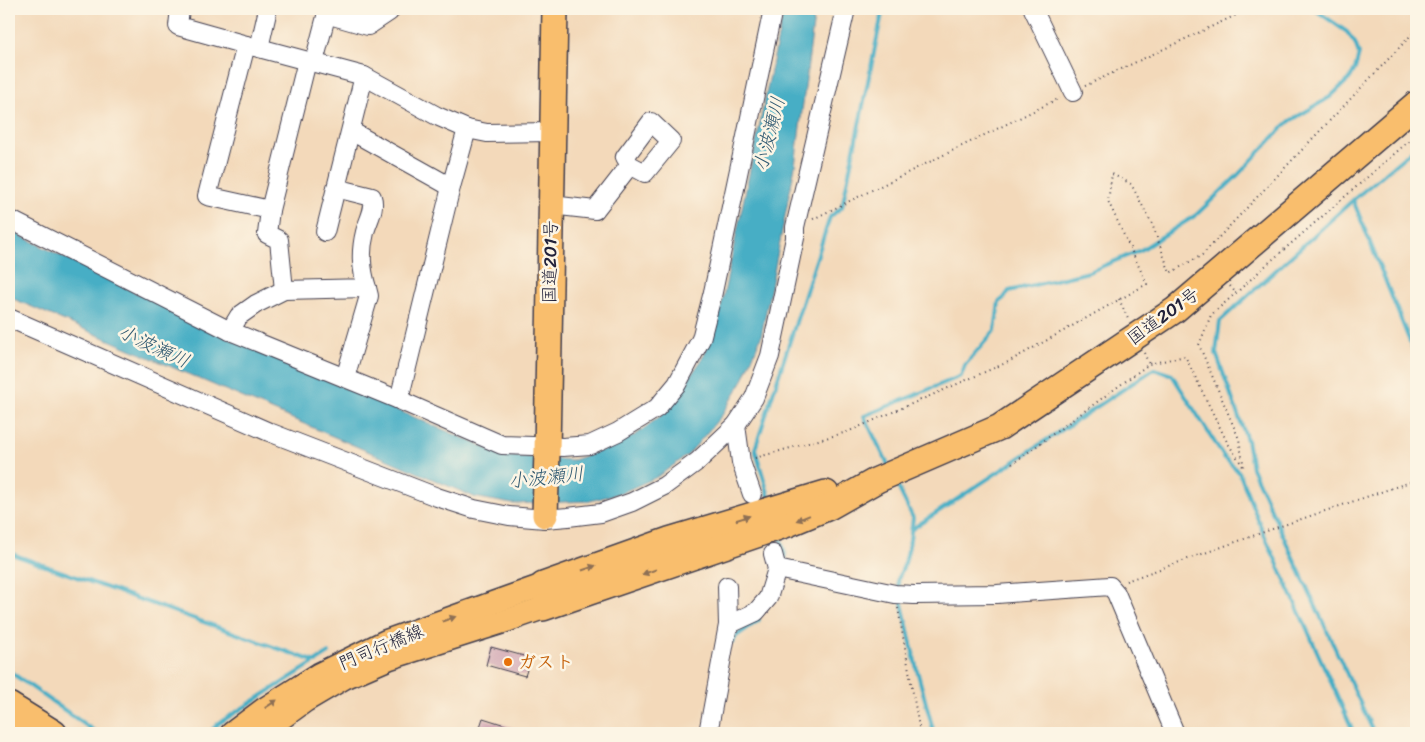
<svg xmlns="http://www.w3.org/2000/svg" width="1425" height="742" viewBox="0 0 1425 742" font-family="Sriracha,'Klee One',sans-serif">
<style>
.water{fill:#46aec5;stroke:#346880}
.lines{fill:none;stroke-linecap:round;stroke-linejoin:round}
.stream{stroke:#46aec5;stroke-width:4}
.building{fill:#c895a8}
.minor-casing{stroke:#413d4e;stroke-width:20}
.major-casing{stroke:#413d4e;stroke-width:25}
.highway-casing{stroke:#413d4e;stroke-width:28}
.path{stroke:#413d4e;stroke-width:2;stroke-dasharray:1 4;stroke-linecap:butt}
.minor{stroke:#fff;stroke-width:18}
.major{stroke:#f9be6d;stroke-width:22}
.highway{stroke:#f9be6d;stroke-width:25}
.oneway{fill:#8e7054}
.food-dot{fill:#e8710a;stroke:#fcf5e5;stroke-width:2}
.labels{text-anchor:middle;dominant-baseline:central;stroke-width:5;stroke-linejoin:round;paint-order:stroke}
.street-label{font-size:18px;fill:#22223b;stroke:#fcf5e5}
.food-label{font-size:18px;font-weight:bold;fill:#c56008;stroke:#fcf5e5;text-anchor:start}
.water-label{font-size:19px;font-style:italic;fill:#305a72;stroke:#fcf5e5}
</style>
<rect width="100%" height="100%" fill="#fcf5e5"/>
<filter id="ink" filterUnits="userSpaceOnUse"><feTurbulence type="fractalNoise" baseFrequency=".02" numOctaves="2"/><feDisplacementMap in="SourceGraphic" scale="10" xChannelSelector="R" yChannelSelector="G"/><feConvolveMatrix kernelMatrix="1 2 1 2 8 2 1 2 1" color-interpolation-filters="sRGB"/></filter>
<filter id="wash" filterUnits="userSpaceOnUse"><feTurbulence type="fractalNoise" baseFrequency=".0096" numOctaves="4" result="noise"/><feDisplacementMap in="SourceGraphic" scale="20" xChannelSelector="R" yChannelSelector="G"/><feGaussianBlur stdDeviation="1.12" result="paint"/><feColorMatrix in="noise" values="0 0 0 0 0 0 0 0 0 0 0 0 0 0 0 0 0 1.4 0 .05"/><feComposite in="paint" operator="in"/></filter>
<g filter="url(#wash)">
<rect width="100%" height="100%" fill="#f3d9ba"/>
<!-- water -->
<path class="water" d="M784 9H815L795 166 761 337 744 378 723 414 688 455 657 477 621 493 590 501 512 504 474 497 9 297V230L232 340 489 449 509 456 573 460 609 448 635 435 662 415 680 390 701 361 717 326Z"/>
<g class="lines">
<!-- stream -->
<g class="stream">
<path d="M1353 200 1416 357"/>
<path d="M888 465 864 416 961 376 965 365 995 330 999 302 1004 298 1009 291 1089 272 1141 250 1196 215 1236 177 1281 129 1290 121 1330 97 1350 78 1355 69 1359 54 1355 43 1347 32 1314 9"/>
<path d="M895 481 913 518 909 546 905 563 898 579 899 590"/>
<path d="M770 500 755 449 830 217 842 207 883 9"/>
<path d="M912 529 1154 369 1172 375 1224 457 1239 472 1263 532 1354 733"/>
<path d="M780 536 785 554V565"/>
<path d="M9 553 316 662"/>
<path d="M901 599 917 670 934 733"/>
<path d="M733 642 736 636 759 620"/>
<path d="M9 671 97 733"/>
<path d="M718 723 722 703"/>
<path d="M209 733 219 723 329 653"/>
<path d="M1374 733 1252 468 1247 440 1216 353 1220 321 1353 200 1416 147"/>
</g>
</g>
<g id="blocks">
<!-- building -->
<g class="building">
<path d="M491 647 531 658 525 676 486 665Z"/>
<path d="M483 718 524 731V733H478Z"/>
</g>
</g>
</g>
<g filter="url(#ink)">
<use href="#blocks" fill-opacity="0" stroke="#413d4e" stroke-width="1"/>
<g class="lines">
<defs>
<g id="minor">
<path d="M180 9 178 26 246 45"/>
<path d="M1033 9 1073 92"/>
<path d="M326 14 368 26 389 12V9"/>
<path d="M259 48 268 9"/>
<path d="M314 62 328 9"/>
<path d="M351 131 451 187"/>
<path d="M551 205 595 210 630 165 645 173 671 141 651 122 625 157 630 165"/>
<path d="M270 210 207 196 246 45 259 48 364 76 437 116 467 129 487 133 552 132"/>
<path d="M9 219 230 331 399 400 502 445 563 447 590 445 618 432 657 408 677 384 701 339 713 292 773 9"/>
<path d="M325 232 364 76"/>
<path d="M284 290 279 240 267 234 270 210 307 61"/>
<path d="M9 318 269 432 437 497 474 509 509 516 545 519 568 517 601 513 632 502 664 486 698 461 736 425 754 398 770 356 795 238V227L846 9"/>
<path d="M230 331 239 316 256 304 284 290 367 288C361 268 360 252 365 232 368 220 376 209 372 197L336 188"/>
<path d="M345 378 369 296 367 288"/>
<path d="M399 400 451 187 467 129"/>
<path d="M736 425 741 462 752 494"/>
<path d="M777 569 895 594 914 595 997 594 1110 586 1116 593 1175 733"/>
<path d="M728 625 756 612 768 598 777 569 773 554"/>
<path d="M708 733 728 625 727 586"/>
</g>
<g id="major">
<path d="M232 733 264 709 319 674 386 641 543 585"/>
<path d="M261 733 305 701 344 678 390 658 503 622 543 608"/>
</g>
<g id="highway">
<path d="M545 515 547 452 555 9"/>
<path d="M543 585 669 540 826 493"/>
<path d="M543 608 788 524 829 507 877 480 1000 427 1175 310 1416 104"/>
<path d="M9 705 54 733"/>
<path d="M9 728 17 733"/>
</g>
</defs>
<!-- minor casing -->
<use href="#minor" class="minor-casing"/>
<!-- major casing -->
<use href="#major" class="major-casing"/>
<!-- highway casing -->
<use href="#highway" class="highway-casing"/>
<!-- path -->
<g class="path">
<path d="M1085 86 1249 9"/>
<path d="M813 219 1060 98"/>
<path d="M1230 286 1236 293"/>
<path d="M1119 299 1128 319"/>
<path d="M1144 353 1149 364"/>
<path d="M755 458 847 432 1008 362 1147 284 1108 201 1112 174 1131 184 1152 224 1170 273 1202 255 1416 30"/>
<path d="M1012 464 1149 364 1185 356 1227 442 1244 468 1239 439 1199 345 1211 315 1236 293 1264 267 1416 135"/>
<path d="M1126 581 1278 527 1416 480"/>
<path d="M898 608 920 733"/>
</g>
<!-- minor -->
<use href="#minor" class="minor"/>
<!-- major -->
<use href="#major" class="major"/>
<!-- highway -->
<use href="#highway" class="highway"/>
</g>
<!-- one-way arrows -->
<defs><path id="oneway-solid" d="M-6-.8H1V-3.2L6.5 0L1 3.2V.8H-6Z" transform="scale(1.25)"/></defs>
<g class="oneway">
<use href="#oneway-solid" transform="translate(743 518) rotate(-17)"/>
<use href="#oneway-solid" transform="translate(803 518) rotate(158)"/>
<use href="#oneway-solid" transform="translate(589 568) rotate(-19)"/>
<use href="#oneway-solid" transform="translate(649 572) rotate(161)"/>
<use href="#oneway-solid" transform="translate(449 619) rotate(-20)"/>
<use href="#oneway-solid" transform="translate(271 704) rotate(-33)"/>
</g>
</g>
<!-- markers -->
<circle class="food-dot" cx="508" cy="662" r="5"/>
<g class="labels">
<!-- street labels -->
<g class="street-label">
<text transform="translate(550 262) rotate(-89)">国道201号</text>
<text transform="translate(1163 316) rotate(-36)">国道201号</text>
<text transform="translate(381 647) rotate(-23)">門司行橋線</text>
</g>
<!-- food labels -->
<g class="food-label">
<text x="518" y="662">ガスト</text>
</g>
<!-- water labels -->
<g class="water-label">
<text transform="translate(769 134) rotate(-76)">小波瀬川</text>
<text transform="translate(154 346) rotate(25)">小波瀬川</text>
<text transform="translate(546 477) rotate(-6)">小波瀬川</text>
</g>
</g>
<!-- margin -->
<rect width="1425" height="742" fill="none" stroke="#fcf5e5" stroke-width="30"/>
</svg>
